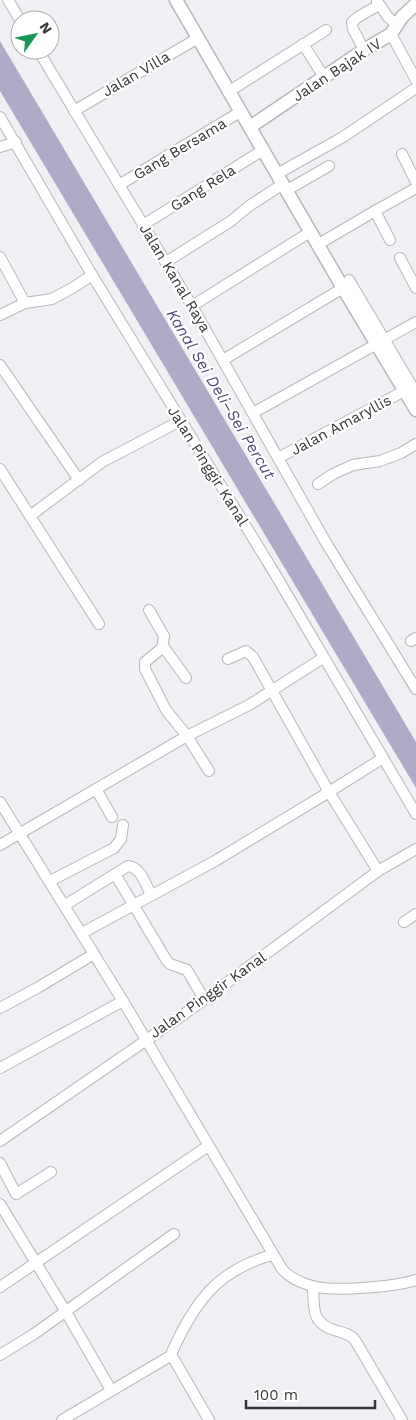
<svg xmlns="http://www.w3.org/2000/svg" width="416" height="1420" viewBox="0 0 416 1420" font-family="'Work Sans',sans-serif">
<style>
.water{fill:#b1a9c8}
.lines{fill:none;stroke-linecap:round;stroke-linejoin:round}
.minor-casing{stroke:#b8b7bb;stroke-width:12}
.tertiary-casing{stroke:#b8b7bb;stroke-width:15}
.minor{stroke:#fff;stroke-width:10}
.tertiary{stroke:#fff;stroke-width:12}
.labels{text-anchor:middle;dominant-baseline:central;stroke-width:4.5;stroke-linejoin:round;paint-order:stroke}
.street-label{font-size:15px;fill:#363537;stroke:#fff}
.water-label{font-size:16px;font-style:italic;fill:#574a77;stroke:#fff}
</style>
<rect width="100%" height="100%" fill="#f0eff3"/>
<!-- water -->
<path class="water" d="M0 41 416 742V788L0 91Z"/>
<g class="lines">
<defs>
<g id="minor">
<path d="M8 0 20 20"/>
<path d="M377 1 388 17 396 24"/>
<path d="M391 34 416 80"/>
<path d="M303 44 324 77"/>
<path d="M38 50 192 306 325 541 416 689"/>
<path d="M364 50 353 29 352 22 358 17 379 5"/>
<path d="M228 92 326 30"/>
<path d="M74 111 198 38"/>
<path d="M0 117 92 275 275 574 416 814"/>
<path d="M0 147 16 142"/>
<path d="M402 154 416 182"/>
<path d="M277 174 343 137 416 88"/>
<path d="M119 185 240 112"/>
<path d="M287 190 329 166"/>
<path d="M143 225 263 150"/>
<path d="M390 240 375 211 416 188"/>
<path d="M317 245 375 211"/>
<path d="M0 257 25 303"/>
<path d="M400 258 416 288"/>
<path d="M166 262 231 221 249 206 283 184"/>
<path d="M349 280 416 393"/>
<path d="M192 306 310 232"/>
<path d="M0 315 25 303 52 299 74 287 92 275"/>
<path d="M223 360 343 288"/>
<path d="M0 365 79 480"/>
<path d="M253 413 416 322"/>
<path d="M278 458 404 391"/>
<path d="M0 469 99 624"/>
<path d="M318 484 333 474 353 465 380 461 401 453 416 444"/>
<path d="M30 516 102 462 180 421"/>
<path d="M149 610 164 636 162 648 145 662V669L166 710 187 736 209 771"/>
<path d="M411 641 416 638"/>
<path d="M163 646 186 678"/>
<path d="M228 659 246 651 253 657 329 792 378 871"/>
<path d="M96 789 112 817"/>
<path d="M0 802 123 1001 282 1269C289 1277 301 1283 312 1286 334 1292 394 1287 416 1280"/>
<path d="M0 845 187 736 249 705 323 658"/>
<path d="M115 874 167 961 170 964 187 970 204 999"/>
<path d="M50 881 114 848 121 839 123 825"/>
<path d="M65 905 128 866C141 867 146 885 151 895"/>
<path d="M404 922 416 914"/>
<path d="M82 933 215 861 329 792 383 758"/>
<path d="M0 1008 37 988 94 954"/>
<path d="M0 1068 123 1001"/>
<path d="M0 1141 190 1010 378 871 416 849"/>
<path d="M0 1163 16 1194 51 1172"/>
<path d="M0 1204 66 1312 111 1390"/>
<path d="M313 1286C314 1309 311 1324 337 1331 344 1333 350 1334 355 1340L402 1420"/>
<path d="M0 1287 208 1146"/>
<path d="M0 1355 34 1334 174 1234"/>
<path d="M62 1420 172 1355"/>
<path d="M209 1420 172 1356V1352C195 1301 218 1270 272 1255"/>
</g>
<g id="tertiary">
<path d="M176 0 343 288 416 410"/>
<path d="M250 127 364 50 391 34 402 17 416 4"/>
</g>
</defs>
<!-- minor casing -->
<use href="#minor" class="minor-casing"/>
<!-- tertiary casing -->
<use href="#tertiary" class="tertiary-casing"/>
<!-- minor -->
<use href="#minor" class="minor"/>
<!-- tertiary -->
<use href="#tertiary" class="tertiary"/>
</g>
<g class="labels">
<!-- street labels -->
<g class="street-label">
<text transform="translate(337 70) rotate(-33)">Jalan Bajak IV</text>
<text transform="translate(136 74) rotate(-30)">Jalan Villa</text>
<text transform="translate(180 149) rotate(-31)">Gang Bersama</text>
<text transform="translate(203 188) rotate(-32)">Gang Rela</text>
<text transform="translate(175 278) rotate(59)">Jalan Kanal Raya</text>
<text transform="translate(341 425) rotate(-28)">Jalan Amaryllis</text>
<text transform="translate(208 466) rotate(58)">Jalan Pinggir Kanal</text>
<text transform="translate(208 995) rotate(-35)">Jalan Pinggir Kanal</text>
</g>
<!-- water labels -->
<g class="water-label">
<text transform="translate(221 394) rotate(59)">Kanal Sei Deli–Sei Percut</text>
</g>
</g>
<!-- north arrow -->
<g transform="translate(35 35) rotate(57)"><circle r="24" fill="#ffffff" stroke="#afaeaf"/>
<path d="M0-4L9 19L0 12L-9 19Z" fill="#159655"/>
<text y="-8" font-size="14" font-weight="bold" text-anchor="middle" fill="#363537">N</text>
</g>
<!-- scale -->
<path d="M246 1400v8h129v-8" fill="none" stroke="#363537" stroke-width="2.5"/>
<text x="254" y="1400" font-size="15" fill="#363537" stroke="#ffffff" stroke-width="4" paint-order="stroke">100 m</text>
</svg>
